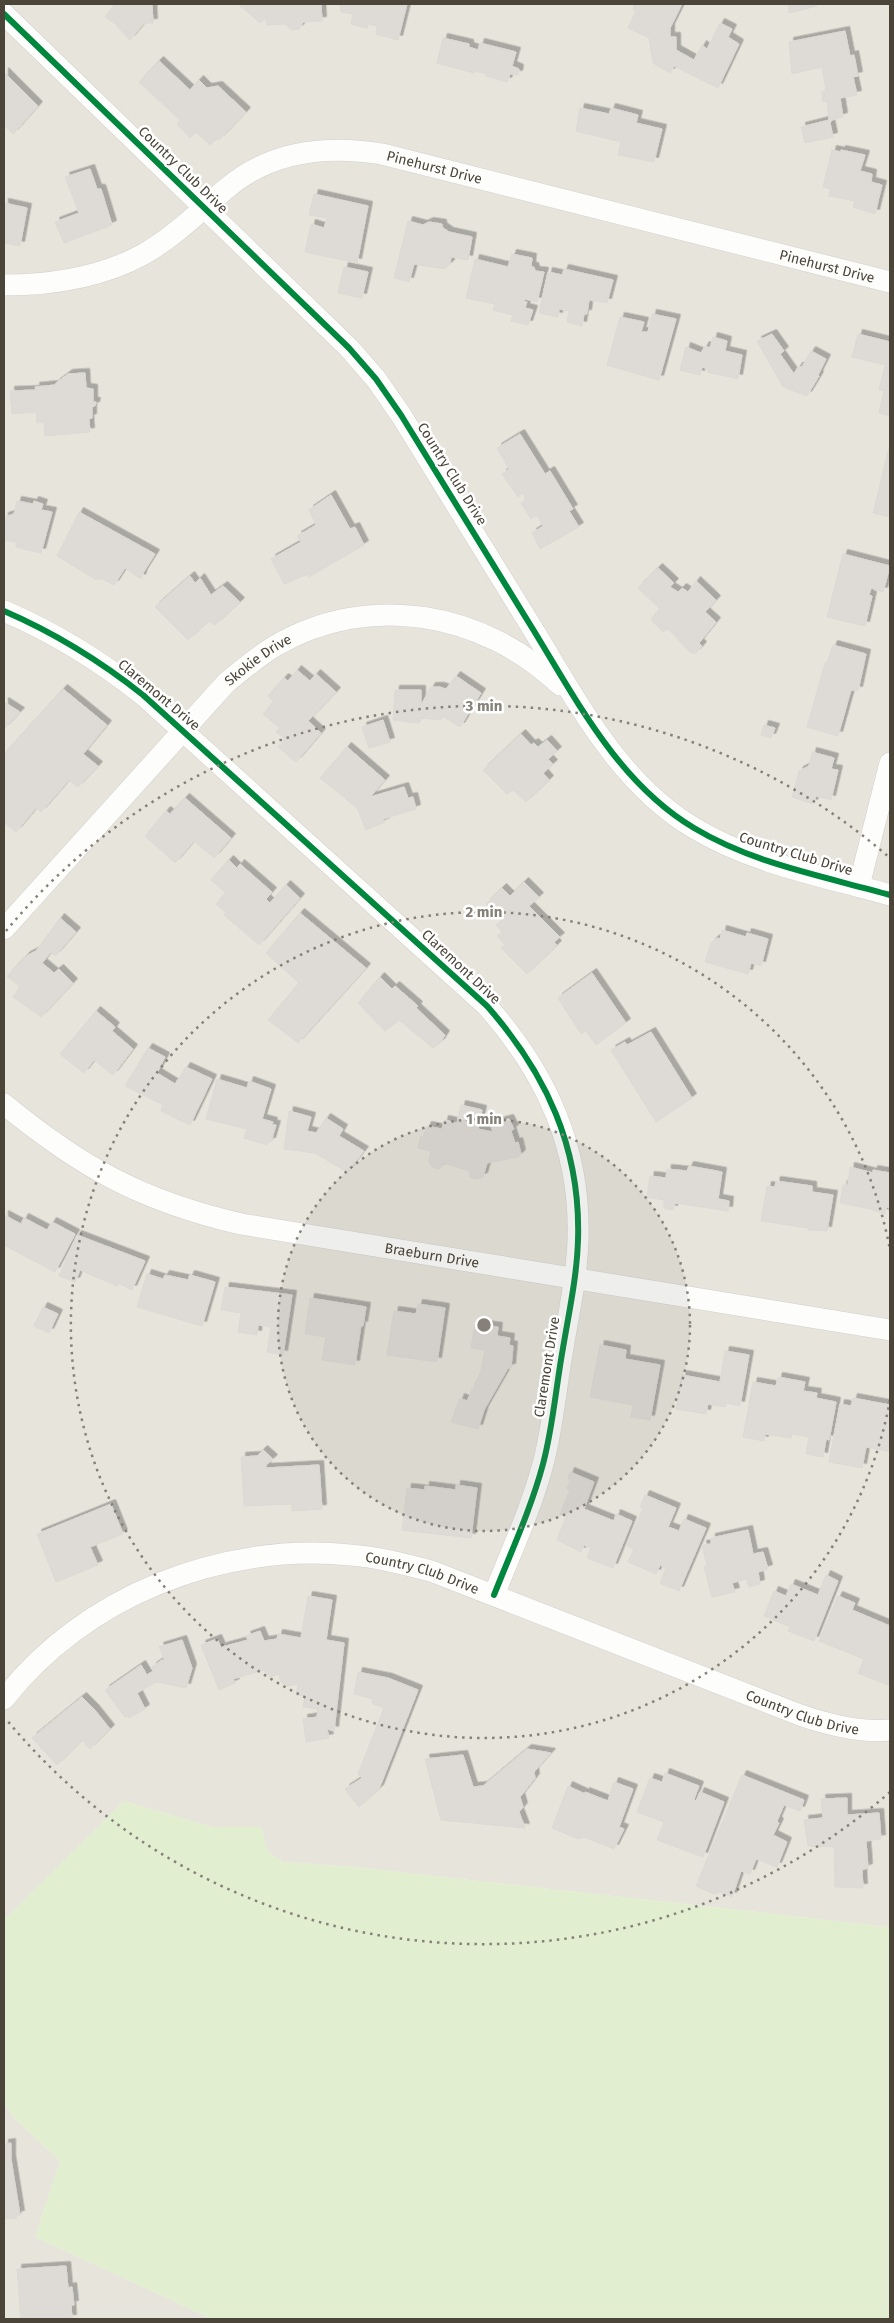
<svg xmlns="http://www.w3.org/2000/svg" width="894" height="2323" viewBox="0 0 894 2323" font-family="'Fira Sans',sans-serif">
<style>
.residential{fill:#e7e4dc}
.green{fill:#e1eecf}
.building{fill:#dedbd6;stroke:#dcd9d4;filter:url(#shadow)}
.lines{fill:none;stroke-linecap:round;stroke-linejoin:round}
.minor-casing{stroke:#d2d0cb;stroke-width:22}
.minor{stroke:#fdfdfc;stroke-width:21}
.cycleway-casing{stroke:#fff;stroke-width:9}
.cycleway{stroke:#00873e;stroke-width:6}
.ring{fill:none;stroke:#868178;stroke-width:2.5;stroke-dasharray:2.5 5}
.labels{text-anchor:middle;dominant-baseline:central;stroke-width:5;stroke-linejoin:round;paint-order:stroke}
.street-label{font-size:14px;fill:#4b4439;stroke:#fff}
.centre{fill:#868178;stroke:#fff;stroke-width:2.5}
.ring-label{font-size:15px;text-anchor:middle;font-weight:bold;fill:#868178;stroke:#fff;stroke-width:5;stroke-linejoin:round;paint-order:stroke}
</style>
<defs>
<filter id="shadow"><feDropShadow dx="4.5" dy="-4.5" stdDeviation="0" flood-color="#0004"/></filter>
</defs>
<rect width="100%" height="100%" fill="#f4f2ee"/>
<!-- residential -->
<g class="residential">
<path d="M4 4H890V1927L355 1867 283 1862 267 1851 262 1828 212 1827 124 1801 4 1920Z"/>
<path d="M4 2103 13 2117 60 2161 35 2237 212 2319H4Z"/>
</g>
<!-- green -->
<path class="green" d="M124 1801 212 1827H262L267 1851 283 1862 355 1867 890 1927V2319H212L35 2237 60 2161 13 2117 4 2103V1920Z"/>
<!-- building -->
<g class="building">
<path d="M115 4H152L153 23H144L130 40 114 23 105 17Z"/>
<path d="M238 4H321L322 21 303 22 299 29 291 30 286 24 267 25 266 18 260 23Z"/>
<path d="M340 4H407L398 40 376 34 377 26 368 24 367 28 351 24 353 14 341 12Z"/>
<path d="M635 4H682L670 28V37H676V50L694 60 702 45 707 49 720 23 732 29 728 37 739 44 718 88 674 66 670 73 653 63 649 38 628 28 636 11 633 9Z"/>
<path d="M788 4H816L817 6 789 13Z"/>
<path d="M845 31 850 56 854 55 858 76 853 77 857 95 840 98 843 117 832 120 830 123 833 137 805 143 801 127 829 120 827 101 823 102 822 92 826 90 822 67 792 74 789 42Z"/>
<path d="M443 38 469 44V47L478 50 480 43 516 52 512 66 519 69 518 75 510 74 507 82 486 76 487 74 475 71 474 73 437 63Z"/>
<path d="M159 61 190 90 199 80 207 88 218 86 246 112 219 140 217 138 210 145 196 132 190 138 177 124 180 120 139 82Z"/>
<path d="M4 72 38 106 13 134 4 125Z"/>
<path d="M580 108 609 114 611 108 638 115 636 123 662 129 654 162 618 155 621 142 576 131Z"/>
<path d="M832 150 841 152V150L865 155 860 171 872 174 871 182 882 185 875 214 853 207 855 201 829 196 830 189 823 187Z"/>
<path d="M90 169 97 189H101L112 225 64 243 55 222 79 213 65 177Z"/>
<path d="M314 194 368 206 357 263 305 252 311 224 324 228 327 218 309 215Z"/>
<path d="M4 203 27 208 20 246 4 243Z"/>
<path d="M408 221 423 225 429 222 442 224V227L449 232 472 237 468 260 451 257 450 264 444 269 414 264 409 282 394 278Z"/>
<path d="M512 254 532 258 531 267H534L535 271 544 272 537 302 525 299 524 301 527 302 525 308 533 310 528 325 511 321 513 315 493 310 495 304 466 298 475 259 508 267Z"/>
<path d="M344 267 368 272 362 298 338 293Z"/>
<path d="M564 269 613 280 607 303 589 300 587 314H584L582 326 567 322 569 311 559 309 558 317 539 313 548 272 562 275Z"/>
<path d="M652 314 676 319 659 380 607 365 620 317 644 322 641 332H648Z"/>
<path d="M772 334 784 351 780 354 794 374 798 367H802L811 351 826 359 818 375 819 376 807 396 783 387 757 341Z"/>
<path d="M858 334 890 342V416L879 413 884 391 879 390 885 365 852 357Z"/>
<path d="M713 337 727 341 725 351 742 355 738 379 707 372 709 369 702 367 700 375 680 370 686 347 701 353 705 346 710 348Z"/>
<path d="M85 373 86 388 93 389V402H96L95 406 92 407V418L89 419 90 432 45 436 44 422 37 423 36 412 12 414 10 391 36 390 35 387 55 385 56 383 68 374Z"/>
<path d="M520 434 545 474 550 471 573 509 569 511 579 527 540 549 532 533 543 526 537 515 531 519 521 503 526 500 523 493 518 497 502 474 509 469 497 448Z"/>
<path d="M889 448 890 449V517L873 513Z"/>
<path d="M331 495 350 529 355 527 364 545 309 577 308 574 284 584 271 559 301 542 297 536 316 525 309 510Z"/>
<path d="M17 501 33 504 34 501 43 504 41 510 52 512 41 553 16 547V542L4 540V517L14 514Z"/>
<path d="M79 512 155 554 143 573 141 579 125 568 114 585 102 579H95L57 556Z"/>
<path d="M843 554 890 566 883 592 871 588 869 595 872 596 865 626 827 617Z"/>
<path d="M658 568 674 583 670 587 678 592 682 588 688 592 696 581 716 600 705 612 716 622 699 643 702 646 696 653H691L668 629 663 632 653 622 651 619 660 609 638 588Z"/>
<path d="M190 576 195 583 200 578 211 595 223 586 240 602 215 625 209 621 188 640 155 607Z"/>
<path d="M833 645 866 654 858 691 851 690 838 736 807 727 825 663 826 665Z"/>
<path d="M297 670 310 681 316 674 336 692 308 721 321 733 296 762 278 747 285 739 276 732 280 728 263 714 274 702 268 696 284 678 288 681Z"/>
<path d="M456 676 481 693 460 727 442 716 441 720 421 718 420 722 416 723 393 720 395 690H421V705L431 687H440L446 689Z"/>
<path d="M63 689 107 725 83 754 98 766 78 787 69 780 41 812 36 808 16 832 4 822V754Z"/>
<path d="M4 702 20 712 4 729Z"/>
<path d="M383 720 390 742 369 748 362 727Z"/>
<path d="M764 725 775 728 771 738 761 735Z"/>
<path d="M521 734 531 745 534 743 538 747 547 740 557 751 548 759 553 764 543 773 549 780 526 802 513 790 507 794 483 770Z"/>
<path d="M347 747 385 780 370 797 404 787 408 798 413 797 416 809 383 819 385 822 366 830 357 808 320 778Z"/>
<path d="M812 752 834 758 831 769 838 770 831 800 816 796 813 804 792 797 799 771 809 766Z"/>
<path d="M185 798 231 838 214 858 194 841 175 863 145 836 166 811 170 814Z"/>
<path d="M229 860 237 868 240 864 272 892 266 899 270 903 286 885 300 898 259 945 224 915 226 913 216 904 226 893 211 880Z"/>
<path d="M524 882 539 897 529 906 560 937 554 942 557 945 527 974 501 948 505 945 497 936 502 932 496 925 501 920 486 904 502 888 510 896Z"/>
<path d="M300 913 366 968 298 1043 268 1020 299 983 266 953Z"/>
<path d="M60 918 76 932 55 956 51 952 42 963 54 973 59 969 73 983 41 1017 13 997 20 987 7 976 26 956 36 951Z"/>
<path d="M722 930 746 937 747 933 768 939 761 966 751 963 748 974 705 962 711 943 717 938 720 939Z"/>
<path d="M592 973 626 1023 596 1045 586 1031 581 1034 558 998Z"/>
<path d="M380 977 392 989 395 986 418 1006 416 1008 445 1035 440 1043 433 1048 399 1020 385 1031 358 1003Z"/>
<path d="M96 1011 115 1027 112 1031 133 1049 113 1075 94 1060 84 1073 60 1054Z"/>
<path d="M651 1032 692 1098 656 1122 611 1050 625 1042 627 1045Z"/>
<path d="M148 1048 165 1057 157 1073 175 1084 186 1067 212 1079 190 1125 161 1111 163 1105 125 1086Z"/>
<path d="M217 1079 247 1088 249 1081 271 1089 262 1119 273 1122 272 1125H276L271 1142H268L267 1145 244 1138 247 1129 206 1119Z"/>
<path d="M461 1105 482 1110 478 1129 493 1132 490 1124 509 1119 514 1129 511 1131 515 1143 518 1142 521 1154 518 1157 487 1163 483 1177 475 1179 470 1177 469 1171 444 1163 441 1168 437 1169 432 1167 429 1162 431 1151 418 1148 421 1136 423 1138 427 1126 442 1129 444 1120 457 1123Z"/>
<path d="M289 1111 311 1117 307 1131 316 1133 326 1118 343 1129 339 1136 364 1151 347 1172 315 1153 284 1149Z"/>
<path d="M689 1166 722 1172 718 1199 729 1201 728 1211 675 1203 673 1210 664 1208V1200L647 1197 650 1176 666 1178 667 1169 687 1171Z"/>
<path d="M850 1167 873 1173V1170L890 1173V1208L886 1207 885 1214 870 1209 840 1203 843 1185H848Z"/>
<path d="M776 1181 812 1186V1192L833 1195 827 1231 808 1230V1228L761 1221 767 1186 775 1187Z"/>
<path d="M4 1215 21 1224 24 1218 47 1230 52 1222 75 1234 55 1272 4 1245Z"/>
<path d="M77 1235 145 1261 132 1290 118 1283 117 1286 80 1270 75 1282 59 1276Z"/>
<path d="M147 1274 163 1279 165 1275 188 1280 190 1275 215 1282 202 1326 137 1307Z"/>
<path d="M225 1287 292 1295 283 1355 267 1352 271 1327 258 1325 257 1335 238 1332 241 1313 221 1310Z"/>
<path d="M310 1298 366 1307 363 1326 361 1325 355 1365 322 1360 326 1337 305 1334Z"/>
<path d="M418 1304 445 1308 437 1362 387 1355 394 1311 416 1314Z"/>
<path d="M43 1307 58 1314 49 1333 34 1326Z"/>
<path d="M475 1324 498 1327 497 1336 510 1338 509 1345 513 1346 511 1368H508L484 1410 478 1429 451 1422 460 1398 467 1401 481 1371 485 1350 471 1348Z"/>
<path d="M600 1345 626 1350 625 1359 660 1365 650 1420 631 1417 633 1405 590 1397Z"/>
<path d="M725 1351 749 1355 740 1406 726 1403 725 1407 708 1404 706 1414 676 1409 682 1375 720 1382Z"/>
<path d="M778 1377 805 1382 803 1391 817 1393 816 1398 836 1402 829 1440 826 1439 823 1457 806 1454 809 1437 792 1434 791 1438 765 1434 764 1441 743 1437 753 1382 776 1386Z"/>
<path d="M853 1398 890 1405V1442L888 1451 866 1447 862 1468 829 1462 840 1404 851 1406Z"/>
<path d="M263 1450 273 1459 266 1465V1468L319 1465 322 1509 292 1511V1504L244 1506 241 1457 257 1456Z"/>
<path d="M570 1472 594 1482 584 1509 614 1521 616 1514 632 1521 613 1568 587 1558 591 1548 584 1545 581 1552 557 1540 566 1517 560 1514 570 1490 567 1489 570 1480 568 1478Z"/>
<path d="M456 1485 477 1488 471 1538 402 1530 407 1488 425 1490V1486L456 1490Z"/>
<path d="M645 1495 676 1508 668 1527 679 1531 684 1519 706 1528 679 1591 660 1583 666 1568 660 1565 656 1574 628 1562 634 1549 627 1546 643 1508 640 1507Z"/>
<path d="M111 1504 123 1534 90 1547 98 1565 56 1582 37 1534Z"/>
<path d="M748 1530 753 1554 763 1552 768 1569 758 1572 760 1584 749 1587 746 1579 732 1583 735 1592 712 1597 704 1567 707 1566 702 1545 711 1544V1538Z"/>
<path d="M826 1575 838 1581 814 1641 788 1631 790 1627 764 1616 774 1591 786 1596 791 1584 818 1595Z"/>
<path d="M308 1596 332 1600 326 1640 344 1643 334 1731 327 1729 329 1738 306 1742 303 1719 317 1717 318 1709 303 1707 305 1696 296 1695 298 1684 287 1686 281 1682 279 1674 270 1677 263 1670 233 1679 235 1683 219 1690 201 1645 217 1639 222 1650V1647L248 1640 246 1636 260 1631 264 1641 277 1639 278 1634 301 1638Z"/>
<path d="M838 1596 855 1603 852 1610 890 1626V1686L858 1673 864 1659 819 1641Z"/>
<path d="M182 1640 192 1668 186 1688 158 1682 154 1683 137 1693 145 1709 129 1718 128 1716 125 1717 105 1690 141 1665 147 1675 153 1671 152 1667 162 1660 165 1661 159 1647Z"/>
<path d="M358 1672 388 1678 418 1690 379 1789 359 1807 345 1789 362 1778 358 1774 384 1708 372 1703 373 1699 354 1694Z"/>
<path d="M82 1697 94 1709 110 1729 90 1749 82 1740 57 1765 32 1738Z"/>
<path d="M527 1749 551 1753 534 1772 535 1778 520 1797 523 1807 519 1812 525 1828 441 1820 425 1759 463 1755 473 1787 483 1786Z"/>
<path d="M665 1773 699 1786 694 1799 696 1801 700 1792 724 1802 703 1857 657 1840 664 1822 637 1812 650 1778 662 1782Z"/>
<path d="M742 1775 804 1800 800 1811 784 1805 777 1821 779 1823 773 1835 787 1842 777 1867 756 1859 750 1874 741 1871 732 1897 720 1892 714 1894 696 1886Z"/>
<path d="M614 1782 633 1789 619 1827 624 1829 614 1849 584 1837 578 1839 552 1828 568 1786 585 1794V1792L608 1801Z"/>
<path d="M847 1798V1815L879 1813 881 1839 866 1841 868 1868 862 1870 863 1888 835 1887 834 1847 808 1846 804 1820 823 1818 821 1799Z"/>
<path d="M11 2143V2159L20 2215H17L16 2218 4 2219V2144Z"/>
<path d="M66 2266 68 2288 72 2287 74 2305H71L72 2319H21L17 2269Z"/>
</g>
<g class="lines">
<defs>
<g id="minor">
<path d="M4 14 349 348 376 379 401 415C442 482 484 550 526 618 573 693 615 781 694 828 754 864 823 876 890 895"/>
<path id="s1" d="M4 285C52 285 100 278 144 254 175 236 200 211 227 188 271 151 327 145 382 154L890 282"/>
<path d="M4 611C55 633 99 660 143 695L487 1006C546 1073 581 1148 578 1240 577 1276 569 1312 563 1348 556 1386 553 1427 543 1464 531 1509 511 1552 494 1595"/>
<path d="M859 886 890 763"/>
<path id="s2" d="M4 929 226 683C242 670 257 657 275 646 369 591 483 612 560 685"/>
<path id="s3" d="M4 1104C82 1168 142 1201 241 1224L890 1330"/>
<path id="s4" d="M4 1699C84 1596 222 1542 350 1555 377 1557 404 1564 431 1571L800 1715C829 1725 860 1733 890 1730"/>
</g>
</defs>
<!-- minor casing -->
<use href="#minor" class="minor-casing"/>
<!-- minor -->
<use href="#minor" class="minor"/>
<defs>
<g id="cycleway">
<path d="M4 14 349 348 376 379 401 415C442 482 484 550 526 618 573 693 615 781 694 828 754 864 823 876 890 895"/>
<path d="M4 611C55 633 99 660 143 695L487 1006C546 1073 581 1148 578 1240 577 1276 569 1312 563 1348 556 1386 553 1427 543 1464 531 1509 511 1552 494 1595"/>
</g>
</defs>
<!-- cycleway casing -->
<use href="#cycleway" class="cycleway-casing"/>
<!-- cycleway -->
<use href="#cycleway" class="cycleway"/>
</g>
<!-- distance rings -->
<circle cx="484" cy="1325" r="206" fill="#868178" fill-opacity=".12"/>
<g class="ring">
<circle cx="484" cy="1325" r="206"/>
<path d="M890 1400A413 413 0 1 1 890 1250"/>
<path d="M890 1792A619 619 0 0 1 6 1719M6 931A619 619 0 0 1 890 858"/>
</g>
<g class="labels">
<!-- street labels -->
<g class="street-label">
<text stroke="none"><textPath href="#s1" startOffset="469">Pinehurst Drive</textPath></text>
<text transform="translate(183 170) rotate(44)">Country Club Drive</text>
<text stroke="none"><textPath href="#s1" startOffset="874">Pinehurst Drive</textPath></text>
<text transform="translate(452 474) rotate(58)">Country Club Drive</text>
<text stroke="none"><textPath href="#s2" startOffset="371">Skokie Drive</textPath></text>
<text transform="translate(159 695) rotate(40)">Claremont Drive</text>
<text transform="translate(796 854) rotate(17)">Country Club Drive</text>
<text transform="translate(461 967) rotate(43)">Claremont Drive</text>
<text stroke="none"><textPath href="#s3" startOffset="462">Braeburn Drive</textPath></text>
<text transform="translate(547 1367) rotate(-81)">Claremont Drive</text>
<text stroke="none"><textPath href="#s4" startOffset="465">Country Club Drive</textPath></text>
<text stroke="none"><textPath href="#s4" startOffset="871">Country Club Drive</textPath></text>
</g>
</g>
<circle cx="484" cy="1325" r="8" class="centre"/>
<g class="ring-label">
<text x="484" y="711">3 min</text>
<text x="484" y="917">2 min</text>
<text x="484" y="1124">1 min</text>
</g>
<!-- border -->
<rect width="894" height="2323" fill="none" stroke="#4b4439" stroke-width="10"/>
</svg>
